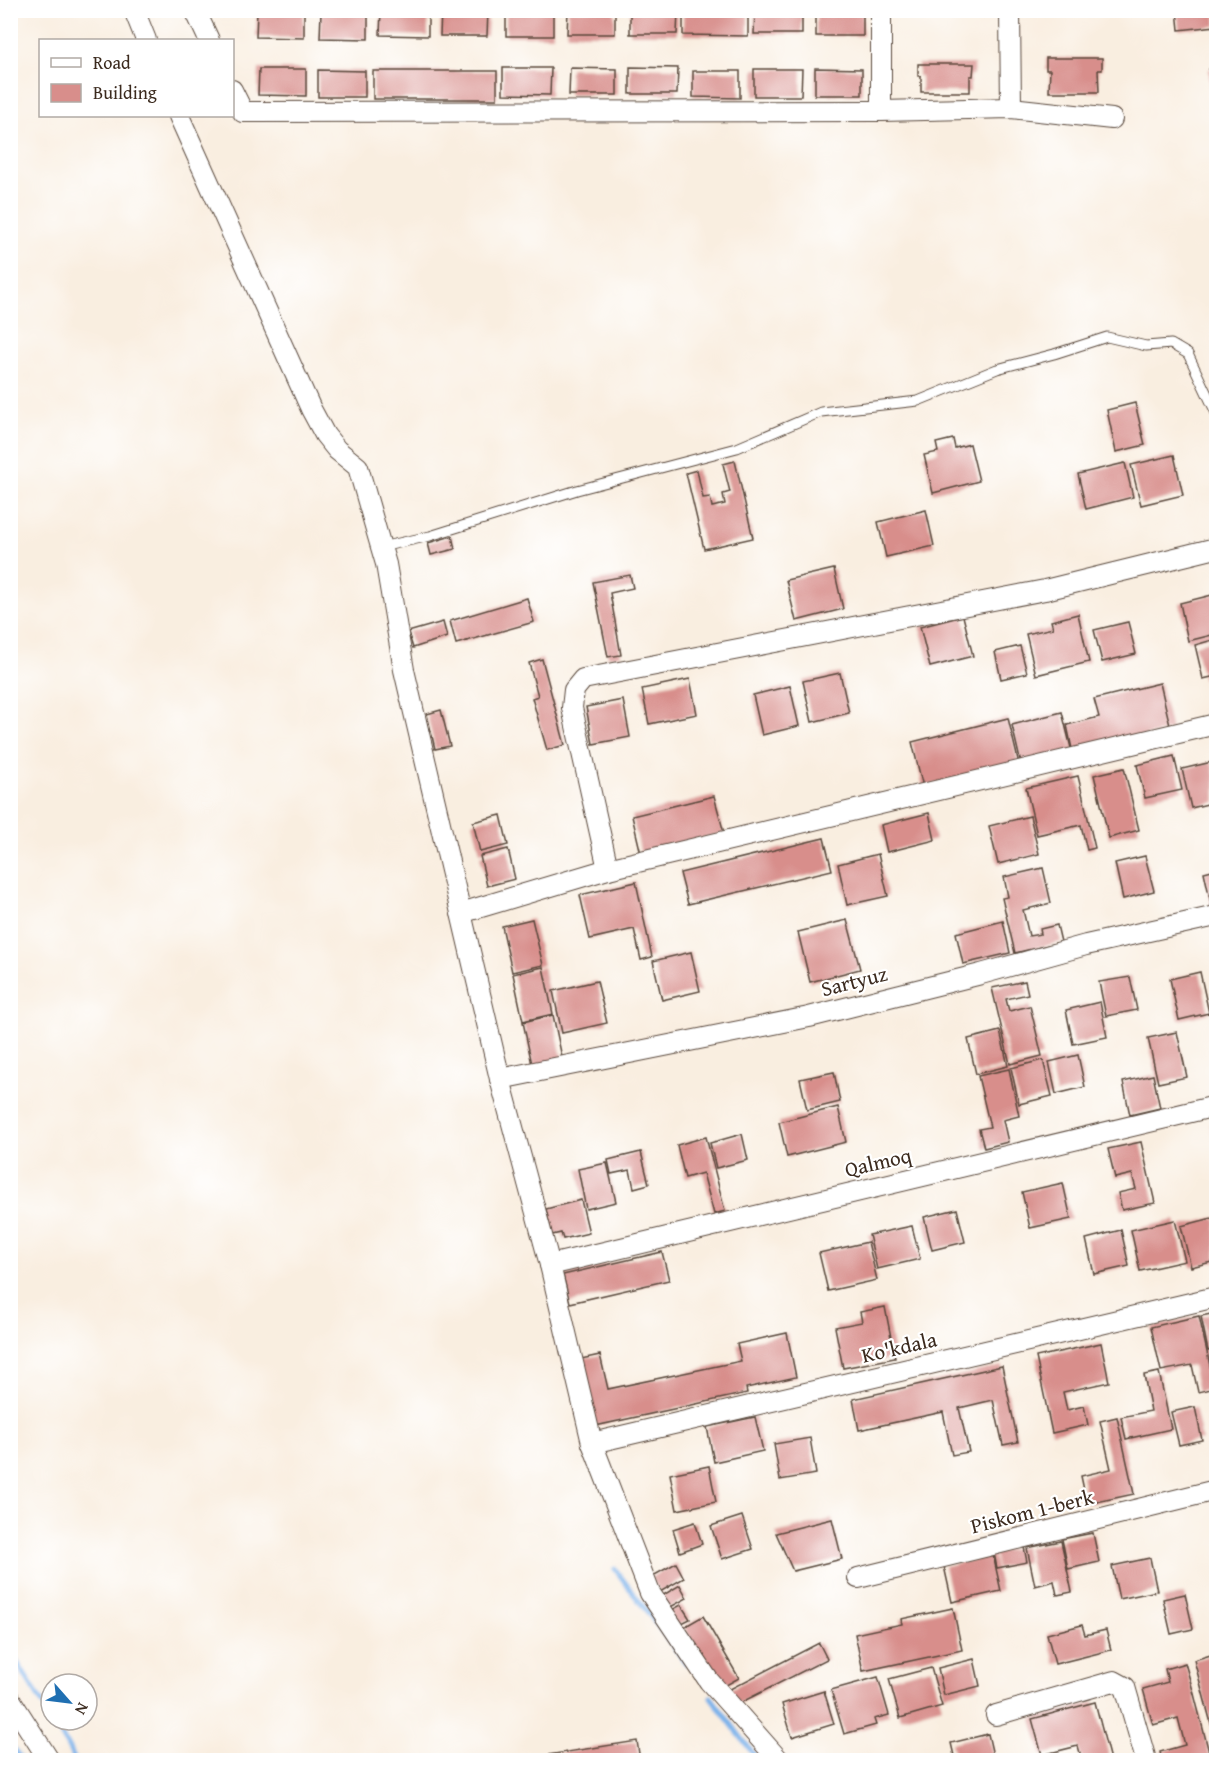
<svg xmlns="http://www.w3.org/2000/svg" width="1227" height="1771" viewBox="0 0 1227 1771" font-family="'Gentium Book Plus',serif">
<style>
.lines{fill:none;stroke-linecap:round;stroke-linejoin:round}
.stream{stroke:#7bb2ea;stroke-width:5}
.building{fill:#d88e8b}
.service-casing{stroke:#58473b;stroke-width:11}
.minor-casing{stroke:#58473b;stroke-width:22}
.service{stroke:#fff;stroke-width:9}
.minor{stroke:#fff;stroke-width:20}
.labels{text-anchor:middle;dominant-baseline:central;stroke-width:4.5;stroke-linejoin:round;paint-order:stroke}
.street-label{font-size:21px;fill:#3b2a1e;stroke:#fff}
</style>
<rect width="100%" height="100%" fill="#fff"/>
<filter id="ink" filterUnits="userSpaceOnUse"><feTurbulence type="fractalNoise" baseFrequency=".0167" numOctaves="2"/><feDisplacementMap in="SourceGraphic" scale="12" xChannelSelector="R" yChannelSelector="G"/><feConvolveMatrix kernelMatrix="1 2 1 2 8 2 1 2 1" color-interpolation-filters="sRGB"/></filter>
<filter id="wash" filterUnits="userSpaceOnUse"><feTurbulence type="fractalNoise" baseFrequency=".008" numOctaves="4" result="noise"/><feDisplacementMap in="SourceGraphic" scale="24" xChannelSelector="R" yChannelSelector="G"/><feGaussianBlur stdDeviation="1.35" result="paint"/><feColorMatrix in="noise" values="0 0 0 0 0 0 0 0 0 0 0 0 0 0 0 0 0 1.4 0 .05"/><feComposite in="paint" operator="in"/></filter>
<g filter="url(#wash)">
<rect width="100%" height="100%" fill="#f9eee0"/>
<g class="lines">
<!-- stream -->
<g class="stream">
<path d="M615 1569 686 1663"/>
<path d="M10 1651 51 1717"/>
<path d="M711 1697 758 1760"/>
<path d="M53 1720 75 1760"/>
<path d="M10 1745 22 1760"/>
</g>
</g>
<g id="blocks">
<!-- building -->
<g class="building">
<path d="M381 10H428V36L380 35Z"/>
<path d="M441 10H488L487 36H440Z"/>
<rect x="506" y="10" width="47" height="26"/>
<path d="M568 10H615V34H567Z"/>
<path d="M630 10H678L677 34H630Z"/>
<path d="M683 10H748V36L683 35Z"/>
<path d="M755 10H802V34H754Z"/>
<rect x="816" y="10" width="47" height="26"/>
<path d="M893 10H920V17H908V13H893Z"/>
<path d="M970 10H997V13H982V17H970Z"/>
<path d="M1177 10H1216V26L1179 30Z"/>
<path d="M257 11H304V38L256 37Z"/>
<path d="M321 12H368V39L320 38Z"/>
<path d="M1046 58H1102V70H1098L1099 92H1049L1050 70H1046Z"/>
<path d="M918 64H974L973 76H970V92H921V76H918Z"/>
<path d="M630 67 678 68 677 94H630Z"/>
<path d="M503 68H551L550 95 503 94Z"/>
<path d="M570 68 617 69V95H569Z"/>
<path d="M815 68 862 69V95H815Z"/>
<path d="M259 69H306V96L258 95Z"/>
<path d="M754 69H802L801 96H754Z"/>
<path d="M1209 69H1216V100L1211 101Z"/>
<path d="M318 70 365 71V97H318Z"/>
<rect x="373" y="71" width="124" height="28"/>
<path d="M693 71H740V98L693 97Z"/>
<path d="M1135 403 1145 445 1116 452 1107 410Z"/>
<path d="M953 439 955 448 970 444 979 481 933 493 924 455 938 452 936 443Z"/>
<path d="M1174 455 1183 495 1141 505 1131 465Z"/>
<path d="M735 461 753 538 704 549 686 473 697 470 703 498 710 497 712 507 725 504 723 494 730 492 723 464Z"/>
<path d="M1125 463 1133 497 1086 509 1078 474Z"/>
<path d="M926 510 934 546 886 557 878 522Z"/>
<path d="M452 536 455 549 431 555 428 543Z"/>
<path d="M834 569 843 609 796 621 786 580Z"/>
<path d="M630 575 633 588 610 593 621 655 608 657 593 582Z"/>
<path d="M1216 594V634L1188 641 1180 603Z"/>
<path d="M527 598 534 622 456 644 450 621Z"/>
<path d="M1078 614 1089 662 1036 675 1026 634 1053 628 1051 621Z"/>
<path d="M963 616 973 656 930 667 920 627Z"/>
<path d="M443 622 447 637 413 648 408 632Z"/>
<path d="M1128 622 1136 654 1102 662 1094 630Z"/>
<path d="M1216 639V676L1203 679 1195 645Z"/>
<path d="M1020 646 1027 673 1001 679 995 652Z"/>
<path d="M542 659 565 745 547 750 532 698 538 696 529 663Z"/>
<path d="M840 673 849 713 812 722 803 681Z"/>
<path d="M690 679 697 714 649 724 642 689Z"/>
<path d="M1160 683 1171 730 1073 754 1067 725 1099 717 1094 699Z"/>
<path d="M790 686 799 726 762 735 753 695Z"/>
<path d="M623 700 630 737 593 744 586 707Z"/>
<path d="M441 710 450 746 435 749 427 714Z"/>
<path d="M1062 712 1072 752 1021 764 1012 725Z"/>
<path d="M1008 718 1019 764 923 787 912 742Z"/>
<path d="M1174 756 1182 790 1145 798 1137 765Z"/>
<path d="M1212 762 1216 782V802L1191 808 1182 769Z"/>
<path d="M1124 768 1139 830 1109 838 1094 775Z"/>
<path d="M1078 776 1095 848 1087 850 1081 825 1037 835 1026 788Z"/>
<path d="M714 796 724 833 641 854 632 816Z"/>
<path d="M929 813 935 840 887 852 881 825Z"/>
<path d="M501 815 508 845 480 852 473 822Z"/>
<path d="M1030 816 1039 854 998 864 989 826Z"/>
<path d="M824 838 832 870 688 904 680 873Z"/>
<path d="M508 849 515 879 487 886 480 856Z"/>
<path d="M878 854 888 896 847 905 838 864Z"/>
<path d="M1145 856 1154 891 1123 899 1115 863Z"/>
<path d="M1043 868 1051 903 1023 910 1029 936 1041 934 1040 929 1057 925 1061 942 1015 953 1002 898 1008 897 1004 877Z"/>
<path d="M1216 869V907L1212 908 1204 872Z"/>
<path d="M636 882 652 957 641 960 634 929 590 939 580 895Z"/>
<path d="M532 919 543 965 512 972 502 926Z"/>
<path d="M847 920 860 969 810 982 798 932Z"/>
<path d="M1003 921 1010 953 963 964 956 933Z"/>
<path d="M691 952 700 991 662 1000 653 961Z"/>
<path d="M543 967 553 1014 523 1021 513 974Z"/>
<path d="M1200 972 1209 1013 1179 1020 1170 979Z"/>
<path d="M1130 977 1137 1010 1106 1016 1099 982Z"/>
<path d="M597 981 607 1023 562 1033 553 991Z"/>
<path d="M1025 981 1028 994 1006 999 1009 1011 1030 1006 1042 1056 1010 1064 992 988Z"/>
<path d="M1100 1002 1107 1037 1073 1044 1066 1010Z"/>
<path d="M553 1015 563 1062 533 1069 523 1022Z"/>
<path d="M1000 1031 1008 1066 976 1074 968 1039Z"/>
<path d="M1177 1032 1187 1077 1158 1083 1148 1038Z"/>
<path d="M1078 1055 1085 1087 1056 1094 1049 1062Z"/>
<path d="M1043 1060 1052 1096 1019 1104 1011 1068Z"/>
<path d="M1009 1069 1019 1116 1003 1120 1008 1142 984 1148 979 1129 990 1127 978 1076Z"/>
<path d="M834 1072 840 1102 807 1110 800 1079Z"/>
<path d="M1153 1075 1160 1108 1130 1115 1123 1082Z"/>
<path d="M838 1107 846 1142 787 1157 779 1122Z"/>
<path d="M1216 1123V1149L1210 1124Z"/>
<path d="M742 1134 748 1160 716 1168 710 1143Z"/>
<path d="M706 1137 725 1211 714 1214 703 1173 685 1178 677 1145Z"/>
<path d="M1141 1142 1155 1203 1122 1210 1118 1193 1136 1189 1132 1174 1115 1178 1108 1149Z"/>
<path d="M641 1152 649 1184 634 1188 630 1170 611 1174 608 1160Z"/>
<path d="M607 1163 616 1202 586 1209 578 1169Z"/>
<path d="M1063 1183 1071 1219 1030 1228 1022 1192Z"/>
<path d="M581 1200 589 1233 563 1239 561 1233 552 1235 546 1209Z"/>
<path d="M957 1209 965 1242 932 1250 924 1217Z"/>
<path d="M1216 1217V1261L1191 1267 1181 1226Z"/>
<path d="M1175 1220 1185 1261 1140 1271 1131 1230Z"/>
<path d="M912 1226 920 1259 877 1269 869 1235Z"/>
<path d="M1121 1230 1129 1266 1094 1274 1086 1239Z"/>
<path d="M868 1242 877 1280 828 1291 819 1253Z"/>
<path d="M662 1252 669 1280 570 1303 563 1275Z"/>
<path d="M885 1307 895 1358 843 1368 835 1327 862 1322 860 1312Z"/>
<path d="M1216 1313V1349L1208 1351 1201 1316Z"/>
<path d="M1199 1316 1215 1388 1198 1392 1192 1365 1161 1371 1151 1327Z"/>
<path d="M787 1333 796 1377 746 1388 747 1393 595 1426 581 1359 600 1355 608 1389 741 1361 737 1344Z"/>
<path d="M1101 1343 1109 1382 1063 1392 1067 1410 1084 1406 1088 1425 1052 1433 1036 1357Z"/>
<path d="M1002 1366 1018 1442 1003 1445 993 1400 959 1408 969 1452 952 1455 943 1412 859 1430 853 1399Z"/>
<path d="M1159 1372 1171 1429 1126 1439 1121 1417 1151 1411 1144 1375Z"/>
<path d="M1195 1407 1202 1440 1179 1445 1171 1412Z"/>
<path d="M755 1417 763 1451 714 1462 707 1427Z"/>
<path d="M1117 1417 1134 1494 1087 1504 1081 1476 1111 1469 1100 1421Z"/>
<path d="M810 1438 816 1474 780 1480 774 1444Z"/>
<path d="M709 1466 716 1502 677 1510 670 1474Z"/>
<path d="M742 1516 753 1549 722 1559 711 1526Z"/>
<path d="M832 1519 842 1559 793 1571 776 1533Z"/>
<path d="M695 1522 702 1544 680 1552 673 1529Z"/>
<path d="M1093 1533 1099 1562 1068 1569 1062 1539Z"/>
<path d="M1061 1541 1072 1592 1057 1595 1054 1581 1035 1586 1027 1548Z"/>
<path d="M1024 1547 1027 1562 997 1568 994 1553Z"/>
<path d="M993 1555 1001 1591 952 1602 944 1566Z"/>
<path d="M1150 1558 1157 1591 1119 1599 1112 1566Z"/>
<path d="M676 1563 684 1578 660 1592 651 1577Z"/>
<path d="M680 1585 687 1598 667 1609 660 1597Z"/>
<path d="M1185 1594 1193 1629 1171 1634 1163 1599Z"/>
<path d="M681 1605 690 1619 676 1626 668 1612Z"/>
<path d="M953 1608 962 1650 863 1671 855 1634 902 1624 901 1619Z"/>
<path d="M703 1616 739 1678 719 1689 684 1627Z"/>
<path d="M1082 1625 1085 1635 1106 1630 1111 1650 1055 1664 1047 1634Z"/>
<path d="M819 1643 827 1659 736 1705 728 1690Z"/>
<path d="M1214 1654 1216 1664V1742L1194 1660Z"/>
<path d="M974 1659 980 1686 944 1695 938 1668Z"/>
<path d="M1185 1663 1194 1694 1211 1760H1162L1160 1752 1185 1745 1178 1718 1153 1725 1143 1689 1168 1682 1165 1669Z"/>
<path d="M931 1668 942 1706 900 1718 889 1679Z"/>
<path d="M878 1677 889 1715 874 1719 876 1725 844 1734 831 1690Z"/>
<path d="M824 1691 834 1724 792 1737 782 1704Z"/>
<path d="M1095 1702 1110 1760H1082L1078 1746 1042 1755 1032 1719Z"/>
<path d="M988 1734 994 1760H955L951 1743Z"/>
<path d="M637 1741 640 1760H523L522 1759Z"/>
</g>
</g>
</g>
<g filter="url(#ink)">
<use href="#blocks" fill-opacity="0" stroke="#58473b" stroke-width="1.5"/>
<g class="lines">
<defs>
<path id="service" d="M381 547 430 536 577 490 737 448 821 412 918 401 997 369 1054 354 1107 337 1146 346 1171 344 1188 354 1216 413"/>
<g id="minor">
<path d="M134 10 146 40"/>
<path d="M195 10 209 40"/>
<path d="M1010 10 1011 108"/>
<path d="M232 90 243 112 881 111 1011 108 1112 119"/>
<path d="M881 111V10"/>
<path d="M179 116 311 409 325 435 337 450 358 467 381 547 386 564 404 670 500 1079 550 1265 592 1443 650 1593 709 1681 779 1760"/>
<path d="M608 869 572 708 574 690 583 679 1045 590 1216 548"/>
<path d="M461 913 608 869 1216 724"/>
<path d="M500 1079 809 1017 981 974 1086 945 1216 916"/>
<path d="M550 1265 1216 1106"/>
<path d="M592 1443 1216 1297"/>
<path d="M858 1578 1216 1490"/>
<path d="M10 1699 49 1760"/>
<path d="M996 1715 1114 1681 1125 1687 1146 1760"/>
</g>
</defs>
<!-- service casing -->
<use href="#service" class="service-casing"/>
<!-- minor casing -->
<use href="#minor" class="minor-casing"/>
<!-- service -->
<use href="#service" class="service"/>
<!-- minor -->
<use href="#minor" class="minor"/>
</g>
</g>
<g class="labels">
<!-- street labels -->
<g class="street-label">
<text transform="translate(854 981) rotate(-14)">Sartyuz</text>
<text transform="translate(878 1162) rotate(-13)">Qalmoq</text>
<text transform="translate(899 1347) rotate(-13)">Ko'kdala</text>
<text transform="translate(1032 1511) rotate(-14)">Piskom 1-berk</text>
</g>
</g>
<!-- margin -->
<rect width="1227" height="1771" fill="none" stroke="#fff" stroke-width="36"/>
<!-- legend -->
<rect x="39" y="39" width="195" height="78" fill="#ffffff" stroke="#b1aaa5" stroke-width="1.5"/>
<rect x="51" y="58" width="30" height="9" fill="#ffffff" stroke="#b1aaa5" stroke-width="1.5"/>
<text x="93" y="69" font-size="18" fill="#3b2a1e">Road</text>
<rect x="51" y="84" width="30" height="18" fill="#d88e8b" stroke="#b1aaa5" stroke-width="1.5"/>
<text x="93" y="99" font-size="18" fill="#3b2a1e">Building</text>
<!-- north arrow -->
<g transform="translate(69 1702) rotate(118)"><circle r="28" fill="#ffffff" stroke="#b1aaa5" stroke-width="1.5"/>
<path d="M0-4.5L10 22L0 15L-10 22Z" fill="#1f6fb2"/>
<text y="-9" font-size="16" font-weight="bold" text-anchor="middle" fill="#3b2a1e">N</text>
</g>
</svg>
